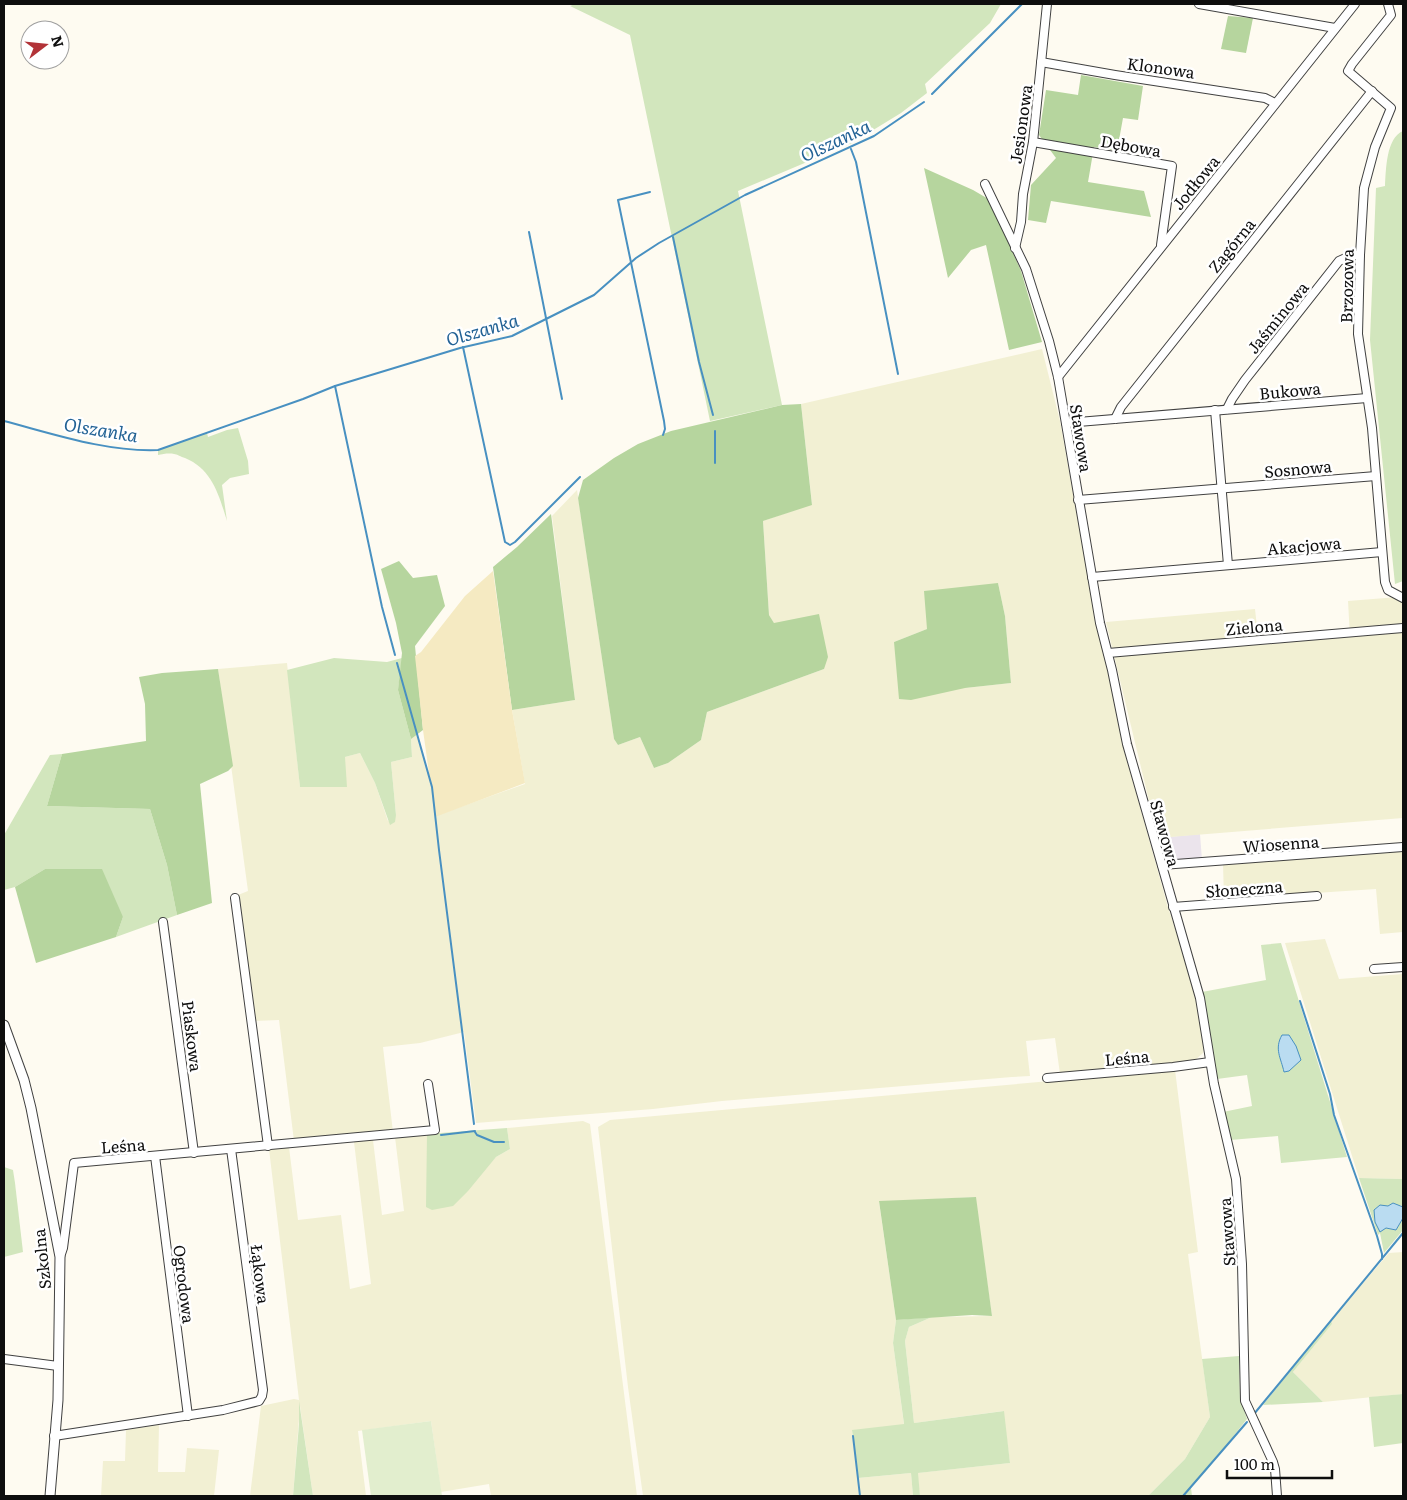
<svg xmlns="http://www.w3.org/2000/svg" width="1407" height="1500" viewBox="0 0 1407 1500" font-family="Literata,serif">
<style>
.industrial{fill:#ebe4ec}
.farmland{fill:#f2f0d3;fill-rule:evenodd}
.green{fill:#d2e6bd}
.forest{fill:#b6d59e}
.sand{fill:#f5eac2}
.pitch{fill:#e2eece}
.water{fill:#badcf1;stroke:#4890c1}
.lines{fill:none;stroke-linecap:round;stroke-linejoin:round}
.stream{stroke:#4890c1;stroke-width:2}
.minor-casing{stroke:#414141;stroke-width:10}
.tertiary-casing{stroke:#414141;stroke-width:11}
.minor{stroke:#fff;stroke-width:8}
.tertiary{stroke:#fff;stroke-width:9}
.labels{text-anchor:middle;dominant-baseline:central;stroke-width:5;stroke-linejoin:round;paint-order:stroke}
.street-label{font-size:16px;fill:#0e0e0e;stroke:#fff}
.water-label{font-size:18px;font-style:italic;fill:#226295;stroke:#fff}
</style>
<rect width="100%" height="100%" fill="#fefbf1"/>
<!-- industrial -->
<path class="industrial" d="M1200 834 1202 860 1165 863 1158 838Z"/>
<!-- farmland -->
<g class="farmland">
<path d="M1042 349 1060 421 1096 622 1105 658 1125 753 1167 904 1196 993 1204 1045 1203 1053 1194 1061 1175 1065 1060 1074 1055 1038 1026 1041 1030 1076 1012 1077 722 1101 653 1109 476 1123 464 1032 420 1043 383 1047 393 1132 294 1141 279 1020 253 1021 238 895 248 891 218 669 287 663 300 787 345 757 360 753 375 783 388 821 396 815 391 762 412 757 411 739 417 734 432 787 435 816 525 784 512 710 575 700 552 516 577 490 614 739 618 745 640 737 654 768 668 763 701 740 707 712 824 669 774 623 769 615 763 521 812 504 801 404ZM998 583 1005 616 1011 683 965 688 894 642 927 629Z"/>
<path d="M1398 597 1403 602V818L1158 838 1106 622 1255 609 1259 645 1350 637 1348 601Z"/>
<path d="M1403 850V932L1380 934 1376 889 1224 899 1223 864Z"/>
<path d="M1325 939 1339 979 1403 974V1179L1359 1178 1285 943Z"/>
<path d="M1175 1070 1198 1252 1188 1254 1210 1417 1185 1459 1148 1496H920L917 1473 1010 1463 1003 1411 914 1423 905 1341 909 1327 932 1317 992 1316 975 1197 879 1202 896 1320 893 1343 904 1425 852 1431 858 1478 911 1473 913 1496H643L628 1387 598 1127 610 1120Z"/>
<path d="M583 1121 590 1124 637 1496H491L489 1484 441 1492 431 1421 358 1431 366 1496H313L300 1406 293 1496H250L261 1406 294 1399 299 1400 269 1149 289 1147 298 1220 341 1215 350 1289 371 1284 354 1142 373 1140 382 1215 404 1211 395 1137 427 1134 428 1148 485 1168 496 1157 510 1149 507 1128Z"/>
<path d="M1403 1252V1394L1323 1402 1293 1372 1332 1324 1331 1320 1389 1253Z"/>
<path d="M159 1425 158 1472H185L187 1448 219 1450 214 1496H101L103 1461H125L126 1430Z"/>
</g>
<!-- green -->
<g class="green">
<path d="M575 4H1001L990 23 925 84 927 93 901 113 852 143 738 191 782 405 710 421 630 35 570 6Z"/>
<path d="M1403 131V581L1395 584 1370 340 1376 188 1385 186C1386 170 1386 138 1403 131Z"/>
<path d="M238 428 248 461 249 474 230 478 222 485 227 521C219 495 212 469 185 458 181 457 177 454 174 454 169 453 163 454 158 455V450L207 433 208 437 227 430Z"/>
<path d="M334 658 387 662 402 658 398 690 411 739 412 757 391 762 396 815 395 822 390 825 375 783 360 753 345 757 347 787H300L287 670Z"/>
<path d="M62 754 47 806 150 809 167 865 177 915 116 937 123 917 45 869 15 887 4 890V835L50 755Z"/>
<path d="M1281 943 1347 1157 1281 1163 1278 1136 1230 1140 1223 1112 1252 1106 1247 1075 1217 1079 1202 992 1266 980 1261 945Z"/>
<path d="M507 1128 510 1149 496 1157 468 1191 453 1206 432 1210 426 1207 427 1134Z"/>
<path d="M4 1167 13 1170 15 1183 23 1252 4 1257Z"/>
<path d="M1359 1178 1403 1179V1207L1400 1205 1386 1228 1396 1230 1403 1218V1230L1384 1253 1380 1233 1378 1235Z"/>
<path d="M932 1317 909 1327 905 1341 914 1423 1004 1411 1010 1463 918 1473 920 1496H913L911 1473 858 1478 852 1430 904 1424 893 1343 896 1320Z"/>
<path d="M1331 1320 1332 1324 1293 1372 1323 1402 1263 1405Z"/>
<path d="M1239 1356 1240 1398 1247 1419 1206 1471 1191 1488 1192 1496H1148L1185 1459 1210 1417 1202 1359Z"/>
<path d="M1403 1394V1443L1374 1447 1369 1397Z"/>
<path d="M299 1401 313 1496H293L299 1424Z"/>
</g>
<!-- forest -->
<g class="forest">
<path d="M1228 16 1253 18 1246 53 1221 49Z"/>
<path d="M1081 75 1143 86 1138 120 1123 118 1117 151 1094 147 1088 182 1144 191 1151 217 1051 201 1046 223 1028 220 1031 185 1056 158 1039 135 1046 90 1078 95Z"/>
<path d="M924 168 973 190 990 200 1021 271 1042 342 1009 350 986 245 971 250 948 278Z"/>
<path d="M801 404 812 505 763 521 769 615 774 623 819 614 828 657 824 669 707 712 701 740 668 763 654 768 640 737 618 745 614 739 578 498 583 480 614 458 638 444 671 431 782 405Z"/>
<path d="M551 514 575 700 512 710 493 567 517 547Z"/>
<path d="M399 561 413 578 437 575 445 606 415 646 423 730 411 739 398 690 402 653 396 623 381 569Z"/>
<path d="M998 583 1005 616 1011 683 965 688 911 700 899 699 894 642 927 629 924 591Z"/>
<path d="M218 669 233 766 228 771 200 784 212 903 177 915 167 865 150 809 47 806 62 754 146 741 145 704 139 677 162 673Z"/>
<path d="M45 869H102L123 917 116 937 36 963 15 887Z"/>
<path d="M976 1197 992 1316 972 1315 896 1320 879 1201Z"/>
</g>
<!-- sand -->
<path class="sand" d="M493 571 512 710 525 783 435 817 423 730 415 656 421 652 465 596Z"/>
<!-- pitch -->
<path class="pitch" d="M431 1421 442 1496H371L362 1430Z"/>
<!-- water -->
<g class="water">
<path d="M1282 1035H1289L1296 1046 1301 1060 1289 1071 1284 1072C1281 1058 1274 1049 1282 1035Z"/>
<path d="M1393 1203 1403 1207V1218L1396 1230 1386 1228 1380 1232 1375 1222 1374 1210 1380 1205 1388 1206Z"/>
</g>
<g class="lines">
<!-- stream -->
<g class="stream">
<path d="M932 94 1022 4"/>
<path d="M851 149 856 162 898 374"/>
<path d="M650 192 618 200 664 421 665 429 663 435"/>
<path d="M529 232 562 399"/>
<path d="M673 237 699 362 713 415"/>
<path d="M463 347 505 542 510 545 515 542 580 477"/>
<path d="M335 386 382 607 395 655"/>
<path d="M4 421C54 434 106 452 158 450L303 399 335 386 460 348 512 336 594 295 636 258 659 243 745 195 874 136 924 102"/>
<path d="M715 463V431"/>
<path d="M397 663 432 787 439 850 474 1124"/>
<path d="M1300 1001 1330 1094 1334 1115 1377 1236 1382 1254V1259"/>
<path d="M475 1132 477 1135 494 1142H504"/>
<path d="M441 1135 475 1131"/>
<path d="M1254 1414 1403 1233"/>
<path d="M853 1436 860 1496"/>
<path d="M1183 1496 1247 1422"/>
</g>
<defs>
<g id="minor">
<path d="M1199 4 1335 28"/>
<path d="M1388 4 1391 15 1352 64 1348 71 1391 108 1375 147 1364 188 1360 255 1358 334 1372 428 1385 582 1388 590 1403 598"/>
<path d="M1041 62 1115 75 1265 98 1275 103"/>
<path d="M1033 142 1172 166 1161 245"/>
<path d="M985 184 1026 269 1049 341 1058 377 1100 623 1112 670 1127 744 1200 998 1214 1084 1236 1179 1242 1264 1245 1401 1273 1462 1275 1469 1277 1496"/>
<path d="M1015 248 1021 222 1023 194 1033 142 1047 4"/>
<path d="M1058 377 1355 4"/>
<path d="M1227 409 1232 399 1245 380 1339 261 1352 255H1360"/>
<path d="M1215 410 1228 565"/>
<path d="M1115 419 1121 407 1372 91"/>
<path d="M1066 423 1367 398"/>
<path d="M1078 500 1376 476"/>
<path d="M1092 577 1382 552"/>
<path d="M1108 653 1403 628"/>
<path d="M1162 865 1403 847"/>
<path d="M235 898 268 1146"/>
<path d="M1173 907 1317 896"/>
<path d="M163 922 194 1153"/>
<path d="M1374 969 1403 967"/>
<path d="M1047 1078 1173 1067 1210 1062"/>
<path d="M155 1156 188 1416"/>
<path d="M60 1257 63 1248 74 1163 435 1130 428 1084"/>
<path d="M4 1359 58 1366"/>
<path d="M54 1436 223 1410 259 1401 262 1396 263 1390 231 1149"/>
</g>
<path id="tertiary" d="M4 1025 24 1080 31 1108 60 1257 58 1400 50 1496"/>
</defs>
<!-- minor casing -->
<use href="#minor" class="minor-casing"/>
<!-- tertiary casing -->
<use href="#tertiary" class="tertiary-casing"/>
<!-- minor -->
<use href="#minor" class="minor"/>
<!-- tertiary -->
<use href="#tertiary" class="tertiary"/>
</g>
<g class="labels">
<!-- street labels -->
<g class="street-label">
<text transform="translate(1161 67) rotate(8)">Klonowa</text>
<text transform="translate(1020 124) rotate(-82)">Jesionowa</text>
<text transform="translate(1131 145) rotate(10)">Dębowa</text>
<text transform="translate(1195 182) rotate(-51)">Jodłowa</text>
<text transform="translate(1231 245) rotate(-51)">Zagórna</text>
<text transform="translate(1346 286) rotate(-89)">Brzozowa</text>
<text transform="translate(1277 317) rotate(-51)">Jaśminowa</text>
<text transform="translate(1290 390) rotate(-5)">Bukowa</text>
<text transform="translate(1082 438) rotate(81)">Stawowa</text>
<text transform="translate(1298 468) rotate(-5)">Sosnowa</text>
<text transform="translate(1304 545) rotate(-5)">Akacjowa</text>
<text transform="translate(1254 626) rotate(-5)">Zielona</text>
<text transform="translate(1166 833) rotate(74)">Stawowa</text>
<text transform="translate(1281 843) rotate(-4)">Wiosenna</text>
<text transform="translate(1244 888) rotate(-4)">Słoneczna</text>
<text transform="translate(193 1036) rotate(83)">Piaskowa</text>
<text transform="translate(1127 1057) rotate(-5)">Leśna</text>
<text transform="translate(123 1145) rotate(-4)">Leśna</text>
<text transform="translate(1226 1232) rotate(-94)">Stawowa</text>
<text transform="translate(41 1259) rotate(-96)">Szkolna</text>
<text transform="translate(261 1274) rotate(83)">Łąkowa</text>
<text transform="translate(185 1284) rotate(83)">Ogrodowa</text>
</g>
<!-- water labels -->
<g class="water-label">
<text transform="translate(835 140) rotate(-25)">Olszanka</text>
<text transform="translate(482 329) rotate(-16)">Olszanka</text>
<text transform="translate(101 429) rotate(9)">Olszanka</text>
</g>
</g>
<!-- border -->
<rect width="1407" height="1500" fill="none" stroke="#0e0e0e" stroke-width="10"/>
<!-- north arrow -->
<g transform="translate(45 45) rotate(74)"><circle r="24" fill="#ffffff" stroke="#9f9f9f"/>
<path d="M0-4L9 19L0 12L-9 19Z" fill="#b23338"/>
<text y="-8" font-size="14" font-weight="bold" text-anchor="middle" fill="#0e0e0e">N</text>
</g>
<!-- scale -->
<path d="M1227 1470v8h105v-8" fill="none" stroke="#0e0e0e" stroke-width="2.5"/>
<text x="1234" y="1470" font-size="15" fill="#0e0e0e" stroke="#ffffff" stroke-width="4" paint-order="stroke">100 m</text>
</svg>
